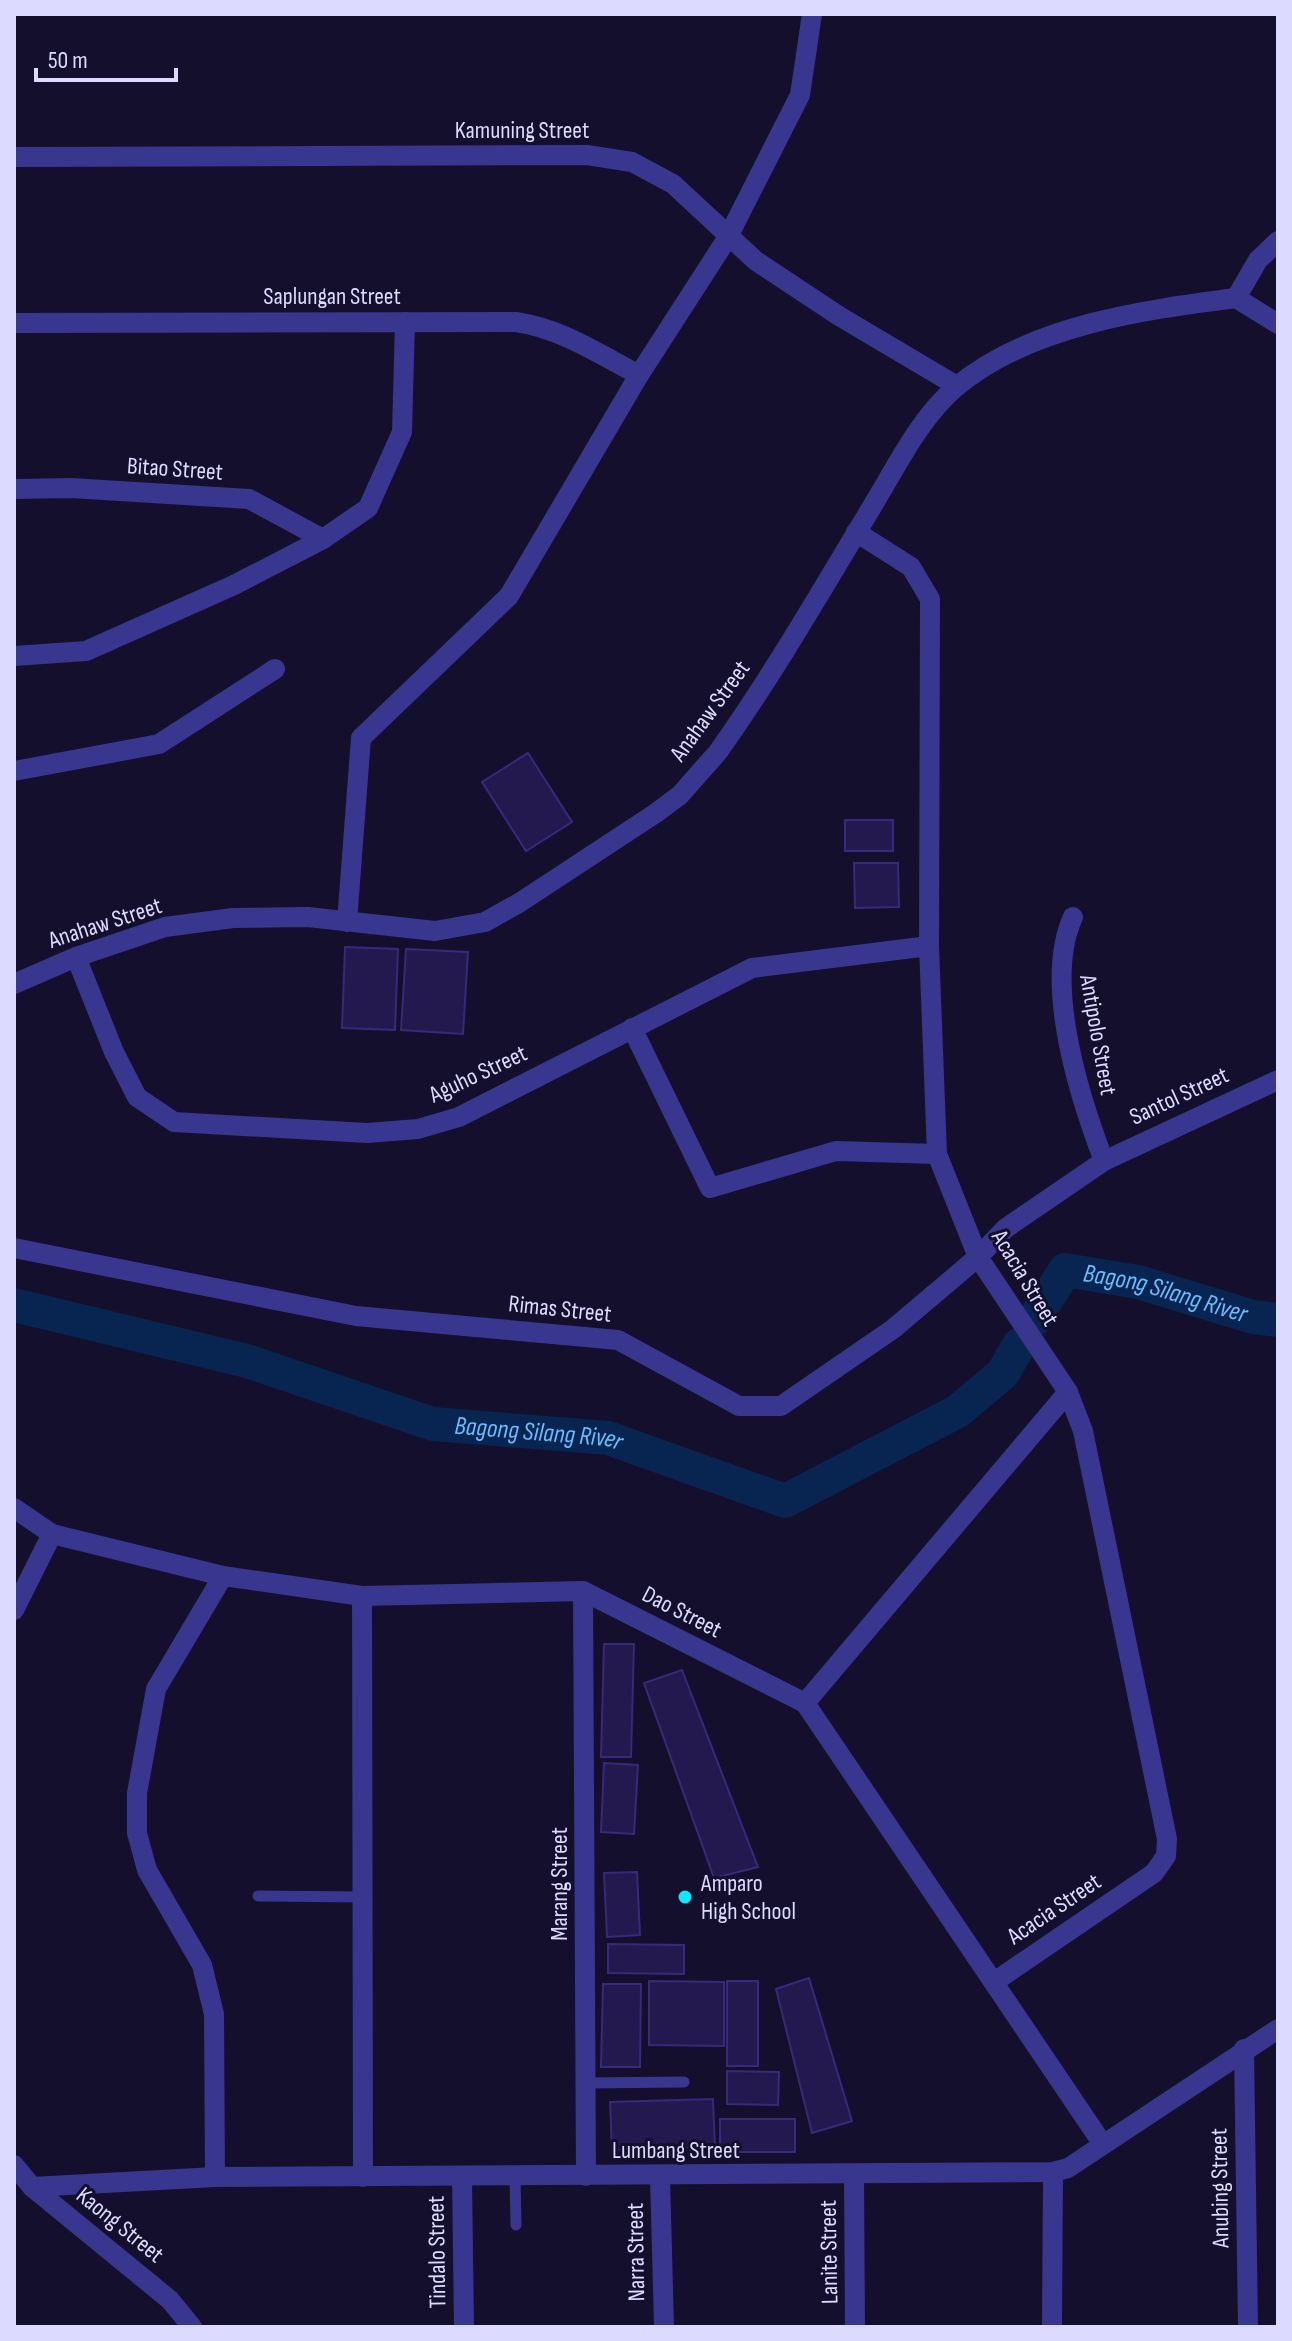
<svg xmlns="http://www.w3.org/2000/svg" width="1292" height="2341" viewBox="0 0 1292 2341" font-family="'Sofia Sans Condensed',sans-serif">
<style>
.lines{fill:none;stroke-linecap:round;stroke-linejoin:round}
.river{stroke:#082551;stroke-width:34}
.building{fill:#23194e;stroke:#38297c;stroke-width:2}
.service{stroke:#38368e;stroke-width:11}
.minor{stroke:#38368e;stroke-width:20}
.tertiary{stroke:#38368e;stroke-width:20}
.poi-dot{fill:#06ebff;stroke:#130f2c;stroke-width:3}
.labels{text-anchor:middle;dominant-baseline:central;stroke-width:6;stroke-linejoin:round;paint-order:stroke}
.street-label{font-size:24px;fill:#dddaff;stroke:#130f2c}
.poi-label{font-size:24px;fill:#dddaff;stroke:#130f2c;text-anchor:start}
.water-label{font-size:26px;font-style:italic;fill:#68bcff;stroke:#130f2c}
</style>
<rect width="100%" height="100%" fill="#130f2c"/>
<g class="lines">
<!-- river -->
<g class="river">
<path id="s1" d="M14 1305 247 1361 433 1424 608 1438 785 1501 958 1411 1003 1373 1019 1345"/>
<path id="s2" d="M1034 1320 1065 1270 1138 1282 1253 1317 1278 1320"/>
</g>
</g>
<!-- building -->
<g class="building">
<path d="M528 753 572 822 526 851 482 782Z"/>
<rect x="845" y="820" width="48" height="31"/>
<path d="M854 863H898L899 907 855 908Z"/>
<path d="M345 947 398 949 395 1030 342 1028Z"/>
<path d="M406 949 468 952 463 1034 401 1030Z"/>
<path d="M604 1644H634L631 1757H601Z"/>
<path d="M682 1670 758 1867 714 1878 644 1683Z"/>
<path d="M604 1763 638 1765 634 1834 601 1832Z"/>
<path d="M637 1872 640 1935 607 1937 604 1873Z"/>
<path d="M608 1944 684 1945V1974L608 1973Z"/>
<path d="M809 1978 852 2121 812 2133 776 1989Z"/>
<path d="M649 1981 724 1982V2046L649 2045Z"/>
<rect x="727" y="1981" width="31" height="85"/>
<path d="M603 1984H641L640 2067H601Z"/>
<path d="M727 2071 779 2072 778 2105 727 2104Z"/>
<path d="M713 2099 715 2147 612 2150 610 2102Z"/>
<rect x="720" y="2119" width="75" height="33"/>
</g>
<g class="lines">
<!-- service -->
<g class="service">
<path d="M258 1896 363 1897"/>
<path d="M586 2083 684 2082"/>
<path d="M515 2176 516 2225"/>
</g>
<!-- minor -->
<g class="minor">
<path d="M14 157 587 155 632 162 673 184 756 261 839 316 957 386"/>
<path d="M14 323 516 322C560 328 601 355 639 375"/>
<path d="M14 489 71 488 249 499 323 539"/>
<path d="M856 532 911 567 930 599 929 946 937 1154 978 1257 1068 1392 1083 1431 1167 1839 1166 1856 1154 1873 994 1982"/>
<path d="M14 656 86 651 234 585 323 539 368 508 402 432 405 322"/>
<path d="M14 771 159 744 275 669"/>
<path d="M1073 917C1043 982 1079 1096 1104 1161"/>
<path d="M347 922 361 738 509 596 639 375 728 237 800 95 812 14"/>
<path d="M76 957 114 1052 137 1097 174 1122 367 1133 418 1129 459 1117 752 968 929 946"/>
<path d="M14 984 76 957 165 927 233 918 308 917 435 931 485 922 519 903 656 813 680 795 718 752C774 673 823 588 873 505 898 464 919 419 956 387 1030 325 1144 310 1236 298"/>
<path d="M632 1028 710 1188 836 1151 937 1154"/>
<path d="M14 1248 356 1316 618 1340 739 1406H781L893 1329 978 1257 1006 1228 1104 1161 1278 1080"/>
<path d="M14 1508 52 1534 223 1576 362 1596 583 1591 805 1703 1102 2143"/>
<path d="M583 1591 586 2176"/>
<path d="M362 1596 363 2177"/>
<path d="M14 1610 52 1534"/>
<path d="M805 1703 1068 1392"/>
<path d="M1244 2049 1248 2327"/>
<path d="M14 2165 32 2187 170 2300 192 2327"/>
<path d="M660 2176 664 2327"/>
<path d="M854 2176 855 2327"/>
<path d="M215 2177 214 2014 202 1965 147 1870 137 1833V1793L156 1689 223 1576"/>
<path d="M462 2177 464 2327"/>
<path d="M32 2187 215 2177 1053 2172 1068 2168 1278 2029"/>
<path d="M1052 2327 1053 2172"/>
</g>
<!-- tertiary -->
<path class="tertiary" d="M1278 241 1258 260 1236 298 1278 324"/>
</g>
<!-- markers -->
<circle class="poi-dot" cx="685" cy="1897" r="8"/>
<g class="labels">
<!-- street labels -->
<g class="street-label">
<text x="522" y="130">Kamuning Street</text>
<text x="332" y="296">Saplungan Street</text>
<text transform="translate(175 469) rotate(4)">Bitao Street</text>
<text transform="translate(710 711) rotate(-54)">Anahaw Street</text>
<text transform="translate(105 923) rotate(-18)">Anahaw Street</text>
<text transform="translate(1098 1035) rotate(80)">Antipolo Street</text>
<text transform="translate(478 1074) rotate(-25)">Aguho Street</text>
<text transform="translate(1179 1096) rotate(-25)">Santol Street</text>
<text transform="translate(1025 1278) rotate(59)">Acacia Street</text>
<text transform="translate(560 1309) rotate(6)">Rimas Street</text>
<text transform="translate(682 1612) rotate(27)">Dao Street</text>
<text transform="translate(559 1884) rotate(-90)">Marang Street</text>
<text transform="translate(1054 1909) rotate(-34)">Acacia Street</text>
<text x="676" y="2150">Lumbang Street</text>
<text transform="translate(1220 2188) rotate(-91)">Anubing Street</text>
<text transform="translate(120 2225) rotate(39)">Kaong Street</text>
<text transform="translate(437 2252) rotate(-91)">Tindalo Street</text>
<text transform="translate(636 2252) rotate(-91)">Narra Street</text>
<text transform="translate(829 2252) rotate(-91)">Lanite Street</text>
</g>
<!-- poi labels -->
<g class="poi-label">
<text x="701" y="1883">Amparo<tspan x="701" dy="28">High School</tspan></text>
</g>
<!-- water labels -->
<g class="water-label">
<text stroke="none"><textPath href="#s2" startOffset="162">Bagong Silang River</textPath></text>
<text stroke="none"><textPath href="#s1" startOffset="542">Bagong Silang River</textPath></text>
</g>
</g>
<!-- border -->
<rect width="1292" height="2341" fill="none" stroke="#dddaff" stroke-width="32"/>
<!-- scale -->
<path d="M36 68v12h140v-12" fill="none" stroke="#dddaff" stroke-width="4"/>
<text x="48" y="68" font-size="24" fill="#dddaff" stroke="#130f2c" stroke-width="6" paint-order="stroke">50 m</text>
</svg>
